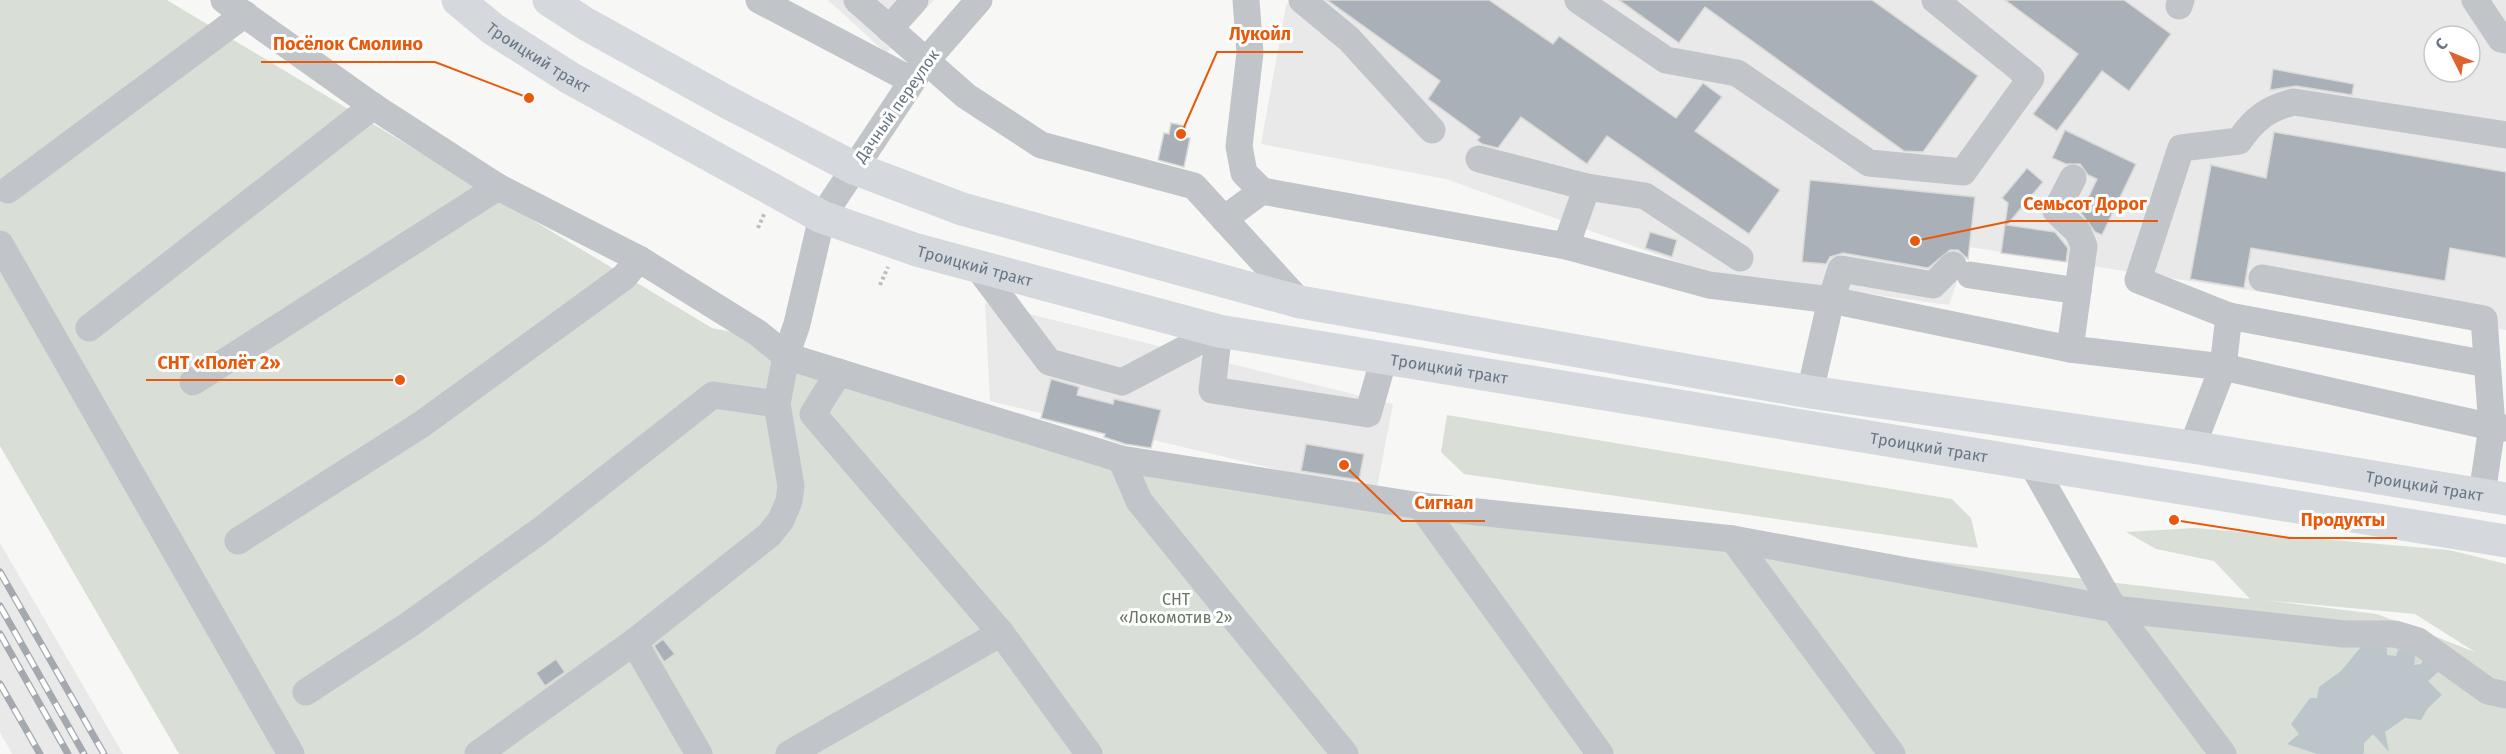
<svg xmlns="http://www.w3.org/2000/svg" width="2506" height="754" viewBox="0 0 2506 754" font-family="'Fira Sans',sans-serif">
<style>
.built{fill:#e8e9e8;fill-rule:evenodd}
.green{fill:#d9ded6;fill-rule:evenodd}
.water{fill:#bbc5ca}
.building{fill:#aab0b7;stroke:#d9d9d7;stroke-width:1.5}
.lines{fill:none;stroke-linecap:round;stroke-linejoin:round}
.path{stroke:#bbbdc0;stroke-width:4;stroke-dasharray:3 3;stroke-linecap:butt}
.minor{stroke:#c1c4c8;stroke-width:27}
.major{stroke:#d5d9dd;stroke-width:33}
.rail-casing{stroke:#a4a9af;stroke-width:7}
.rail{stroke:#fff;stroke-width:4.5;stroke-dasharray:14;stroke-linecap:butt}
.labels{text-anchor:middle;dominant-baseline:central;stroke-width:6;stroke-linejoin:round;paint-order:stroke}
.street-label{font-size:16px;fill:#687685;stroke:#fff}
.park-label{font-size:16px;fill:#657762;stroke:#fff}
.leader{fill:none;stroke:#e8590c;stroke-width:2}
.callout-dot{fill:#e8590c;stroke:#fff;stroke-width:2}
.callout-label{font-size:18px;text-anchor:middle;font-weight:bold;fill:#e8590c;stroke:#fff;stroke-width:6;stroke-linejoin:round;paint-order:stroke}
</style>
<rect width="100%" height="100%" fill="#f7f8f5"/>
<!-- built -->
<g class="built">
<path d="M828 0H934L886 53Z"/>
<path d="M1290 0H2506V330L1969 247 1949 305 1703 271 1446 179 1261 144 1286 6ZM2434 36H2470V72H2434Z"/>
<path d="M985 303 1393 404 1376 493 990 401Z"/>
<path d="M0 543 123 754H12L0 732Z"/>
</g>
<!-- green -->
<g class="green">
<path d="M0 0H167L712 328 768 339 1139 455 1377 494 2250 599 2214 561 2156 549 2126 532 2195 528 2449 550 2506 564V754H179L0 446ZM2265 600 2415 614 2475 652 2377 614Z"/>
<path d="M1447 415 1952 499 1971 518 1978 548 1464 474 1441 452Z"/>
</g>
<!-- water -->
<path class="water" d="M2367 640 2387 648V655L2396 656 2398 650 2414 645 2416 649 2414 665 2421 664 2426 655 2439 671 2428 681 2442 695 2428 708 2421 720 2405 718 2385 732 2389 752 2373 734 2364 743V753L2362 754H2317L2287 744 2299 734 2291 724 2310 698H2317L2319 687 2341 671Z"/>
<!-- building -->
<g class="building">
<path d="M1327 0H1489L1553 44 1559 36 1676 118 1703 83 1722 97 1695 131 1780 190 1749 234 1607 136 1587 164 1521 117 1498 148 1482 144 1477 140 1480 137 1428 99 1440 81Z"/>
<path d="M1619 0H1872L1978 76 1923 152 1904 151 1705 7 1679 43Z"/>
<path d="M2005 0H2124L2171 34 2129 91 2102 71 2057 131 2033 114 2078 54Z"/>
<path d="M2273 69 2354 84 2352 95 2296 86 2270 90Z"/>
<path d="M1171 123 1186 126 1184 137 1190 138 1184 167 1158 160 1164 133 1169 134Z"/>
<path d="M2065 130 2136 164 2102 235 2095 232 2081 213 2097 179 2088 175 2080 164H2066L2052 158Z"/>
<path d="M2274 132 2506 172V258L2450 248 2445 281 2251 248 2244 288 2190 279 2211 165 2266 178Z"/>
<path d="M2027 168 2043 182 2007 225 2055 232 2068 248 2066 262 2001 253 2008 203 2002 198Z"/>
<path d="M1810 180 1975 197 1968 259 1958 250H1950L1928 268 1843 253 1830 257 1826 264 1802 262Z"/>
<path d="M1650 232 1677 240 1672 257 1645 248Z"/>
<path d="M1051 379 1079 387 1077 395 1113 404 1114 399 1161 410 1151 448 1125 444 1104 437 1105 434 1041 418Z"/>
<path d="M1306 444 1364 454 1359 480 1301 471Z"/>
<path d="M663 639 675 654 664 662 654 646Z"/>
<path d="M556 659 565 672 545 686 536 673Z"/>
</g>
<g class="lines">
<!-- path -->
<g class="path">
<path d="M758 228 765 212"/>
<path d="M880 285 888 267"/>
</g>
<!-- minor -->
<g class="minor">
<path d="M224 0 373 106 498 187 639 259"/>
<path d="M759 0 911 80"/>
<path d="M857 0 966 96 1041 145 1194 186 1300 302"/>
<path d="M1246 0 1250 53 1239 146 1244 173 1262 191"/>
<path d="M1302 0 1349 39 1432 130"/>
<path d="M1578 0 1666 60 1737 73 1869 163 1963 172 2031 78 1935 0"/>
<path d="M2475 0 2501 39 2506 40"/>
<path d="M2179 6 2181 0"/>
<path d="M889 29 915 0"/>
<path d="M1479 159 1587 187 1645 196 1740 258"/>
<path d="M8 190 245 14"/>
<path d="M1224 219 1262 191 1566 246 1709 285 1831 300 2070 349 2223 367 2492 427 2506 428"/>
<path d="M0 244 291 754"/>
<path d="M1566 246 1587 187"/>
<path d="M976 265 1049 362 1122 382 1219 331"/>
<path d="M1970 275 2078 291"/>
<path d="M2262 278 2484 319 2492 427 2482 494"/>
<path d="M89 328 373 106"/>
<path d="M1219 331 1212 390 1368 414 1384 358"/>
<path d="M2070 349 2084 246 2078 232 2056 211 2073 178"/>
<path d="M2487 364 2229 316 2138 280 2181 148 2239 141C2254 119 2268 108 2294 102L2506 135"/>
<path d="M839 372 813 414 1001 633 1089 754"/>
<path d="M193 382 498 187"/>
<path d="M1810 392 1831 300 1841 269 1933 285 1953 265"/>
<path d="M2192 447 2223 367 2229 316"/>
<path d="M1121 459 1139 501 1345 754"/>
<path d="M2032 464 2114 609 2223 754"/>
<path d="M1421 506 1600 754"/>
<path d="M1733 539 1892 754"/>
<path d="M238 541 422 424 624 277 639 259 758 333 786 356 1121 459 1421 506 1733 539 2114 609 2344 634H2395L2418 641 2488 691 2506 695"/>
<path d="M306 692 410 624 541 530 713 395 777 404"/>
<path d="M478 754 634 642"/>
<path d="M699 754 634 642 769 535 781 520 789 501 791 486 777 404 786 356 797 324 822 217 925 62 979 0"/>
<path d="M789 754 1001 633"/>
</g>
<!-- major -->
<g class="major">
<path id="s1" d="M458 0 493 29 570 78 822 217 917 250 1219 331 2506 541"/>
<path id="s2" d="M549 0 586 24 727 102 854 168 962 209 1300 302 1810 392 2192 447 2506 499"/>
</g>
<defs>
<g id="rail">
<path d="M0 572 104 754"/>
<path d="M0 606 84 754"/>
<path d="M0 634 68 754"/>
<path d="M0 684 40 754"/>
</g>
</defs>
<!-- rail casing -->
<use href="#rail" class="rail-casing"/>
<!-- rail -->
<use href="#rail" class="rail"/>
</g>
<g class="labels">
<!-- street labels -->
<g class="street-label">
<text stroke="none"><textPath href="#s1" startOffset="99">Троицкий тракт</textPath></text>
<text transform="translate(897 106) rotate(-55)">Дачный переулок</text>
<text stroke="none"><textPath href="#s1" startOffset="585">Троицкий тракт</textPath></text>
<text stroke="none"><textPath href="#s1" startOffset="1071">Троицкий тракт</textPath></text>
<text stroke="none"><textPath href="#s1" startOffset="1557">Троицкий тракт</textPath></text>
<text stroke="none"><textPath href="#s2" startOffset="1954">Троицкий тракт</textPath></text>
</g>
<!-- park labels -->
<g class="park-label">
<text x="1176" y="599">СНТ<tspan x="1176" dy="18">«Локомотив 2»</tspan></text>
</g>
</g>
<!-- callouts -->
<path class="leader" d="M1181 134L1217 52H1303M529 98L435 62H261M1915 241L2011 221H2158M400 380L293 380H146M1344 465L1402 521H1485M2174 520L2289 538H2397"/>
<g class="callout-dot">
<circle cx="1181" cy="134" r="6"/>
<circle cx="529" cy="98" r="6"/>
<circle cx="1915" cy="241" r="6"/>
<circle cx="400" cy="380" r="6"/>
<circle cx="1344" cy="465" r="6"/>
<circle cx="2174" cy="520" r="6"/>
</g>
<g class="callout-label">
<text x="1260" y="40">Лукойл</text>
<text x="348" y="50">Посёлок Смолино</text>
<text x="2085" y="210">Семьсот Дорог</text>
<text x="219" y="369">СНТ «Полёт 2»</text>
<text x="1444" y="509">Сигнал</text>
<text x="2343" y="526">Продукты</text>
</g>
<!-- north arrow -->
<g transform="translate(2452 54) rotate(313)"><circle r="28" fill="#ffffff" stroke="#c3c8ce" stroke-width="1.5"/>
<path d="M0-4.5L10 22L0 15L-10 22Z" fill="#dd642f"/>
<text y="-9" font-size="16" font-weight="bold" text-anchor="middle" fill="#687685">С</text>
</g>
</svg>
